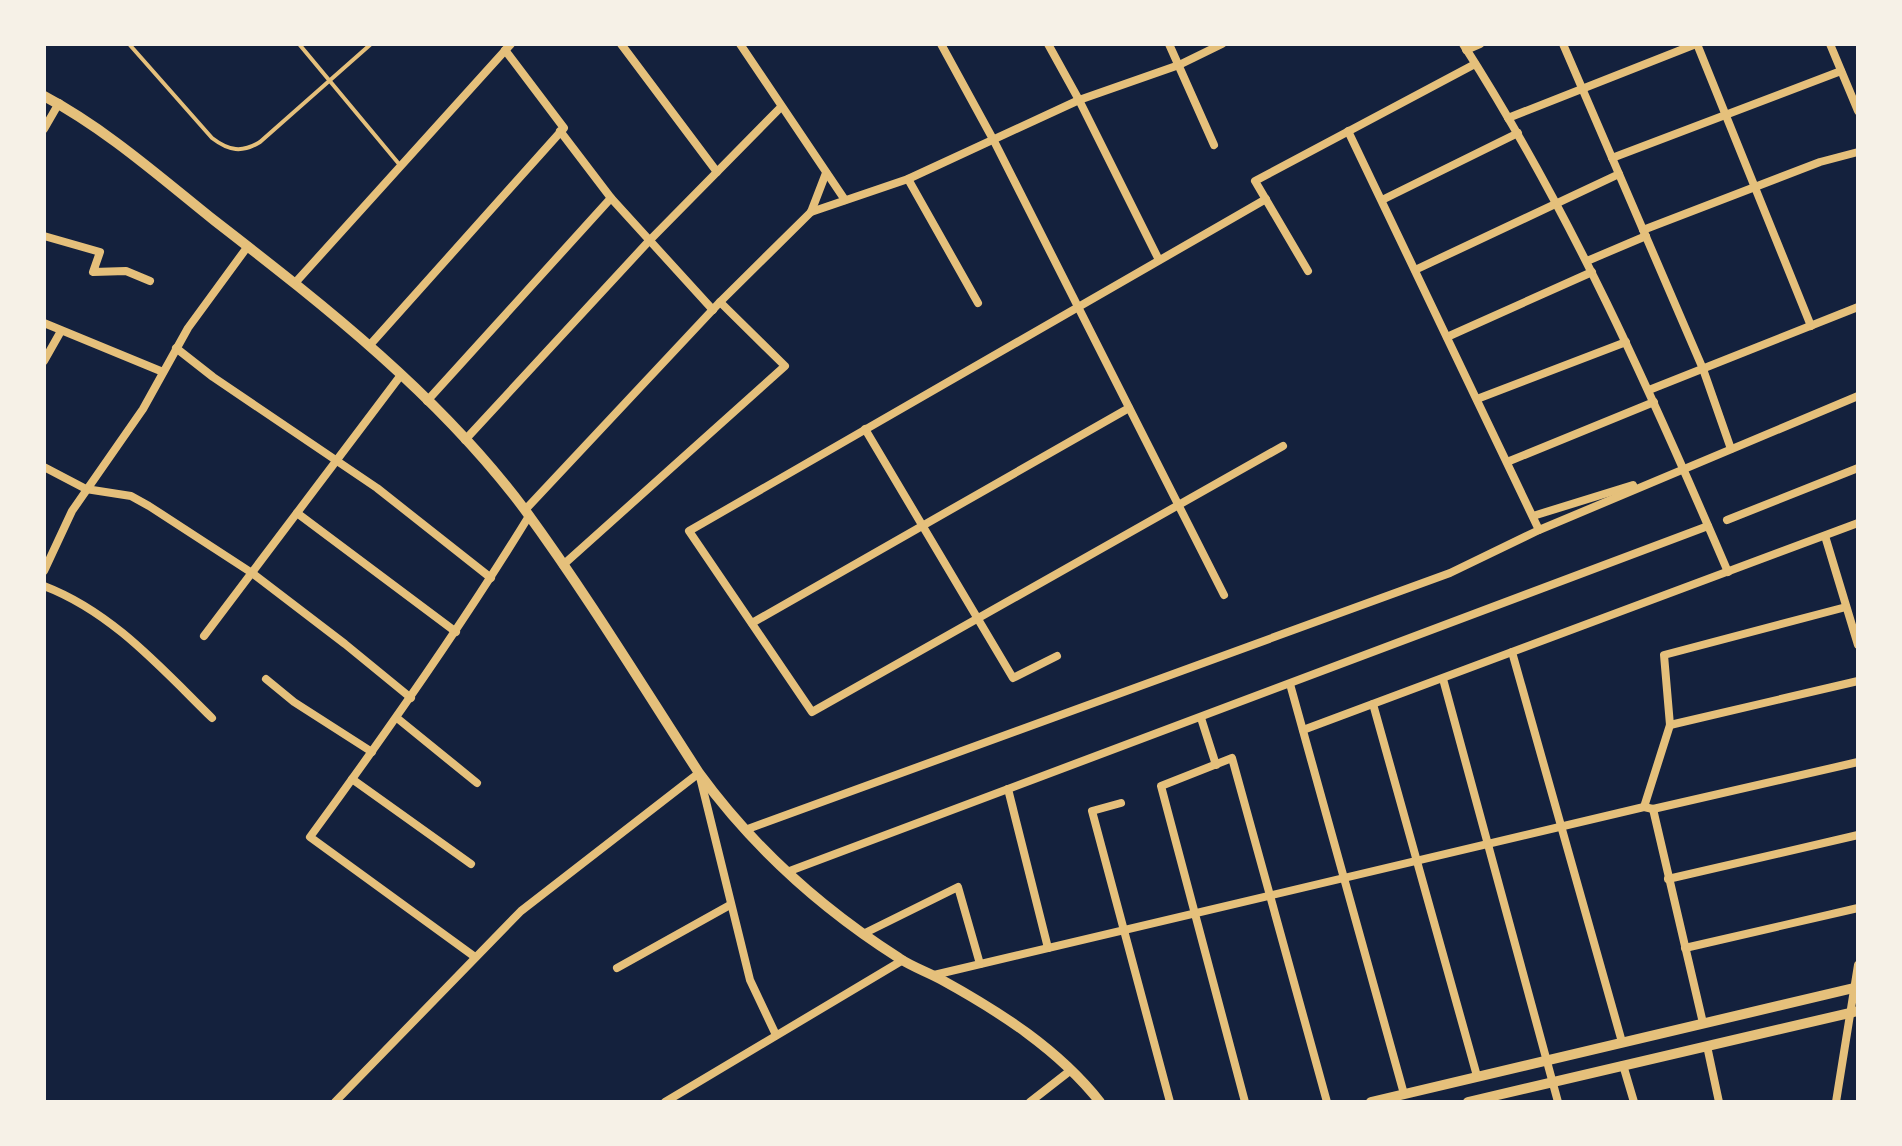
<svg xmlns="http://www.w3.org/2000/svg" width="1902" height="1146" viewBox="0 0 1902 1146" font-family="Helvetica,sans-serif">
<style>
.lines{fill:none;stroke-linecap:round;stroke-linejoin:round}
.service{stroke:#e5c07b;stroke-width:4}
.minor{stroke:#e5c07b;stroke-width:8}
.tertiary{stroke:#e5c07b;stroke-width:10}
</style>
<rect width="100%" height="100%" fill="#14213d"/>
<g class="lines">
<!-- service -->
<g class="service">
<path d="M129 44 212 138C229 151 242 153 260 142L371 44"/>
<path d="M299 44 399 164"/>
</g>
<!-- minor -->
<g class="minor">
<path d="M621 44 717 172"/>
<path d="M740 44 845 200"/>
<path d="M941 44 994 141 1224 595"/>
<path d="M1048 44 1079 100 1159 260"/>
<path d="M1169 44 1214 145"/>
<path d="M1463 44C1570 211 1650 390 1728 572"/>
<path d="M1563 44 1703 369 1731 449"/>
<path d="M1697 44 1811 326"/>
<path d="M1830 44 1858 111"/>
<path d="M1466 50 1480 44"/>
<path d="M1508 118 1696 44"/>
<path d="M44 129 59 103"/>
<path d="M560 131 611 198 713 310"/>
<path d="M1348 131 1539 530"/>
<path d="M1612 158 1841 71"/>
<path d="M908 179 978 303"/>
<path d="M1266 199 689 531 812 712 1283 446"/>
<path d="M1382 200 1518 133"/>
<path d="M811 212 908 179 1079 100 1179 65 1222 44"/>
<path d="M1643 230 1820 162 1858 152"/>
<path d="M44 236 100 252 93 272 126 271 150 281"/>
<path d="M1587 261 1646 236"/>
<path d="M1415 270 1619 174"/>
<path d="M1308 271 1255 181 1475 64"/>
<path d="M295 283 511 44"/>
<path d="M44 323 163 372"/>
<path d="M1447 337 1592 272"/>
<path d="M369 346 564 128 505 50"/>
<path d="M176 348 213 377 377 488 491 578"/>
<path d="M44 361 61 331"/>
<path d="M1649 390 1858 307"/>
<path d="M1477 399 1626 342"/>
<path d="M427 401 611 198"/>
<path d="M865 429 1013 678 1057 656"/>
<path d="M465 440 648 242 781 107"/>
<path d="M1507 462 1654 402"/>
<path d="M44 467 86 489 131 496 149 506 252 573 345 644 411 698"/>
<path d="M525 510 720 302 811 212 826 173"/>
<path d="M297 513 456 632"/>
<path d="M1533 516 1633 485"/>
<path d="M1727 520 1858 468"/>
<path d="M1825 536 1858 645"/>
<path d="M563 565 785 366 720 302"/>
<path d="M44 571 72 511 143 409 188 328 248 246"/>
<path d="M44 586C112 612 160 667 212 718"/>
<path d="M752 623 1129 408"/>
<path d="M204 636 401 375"/>
<path d="M1512 652 1622 1042"/>
<path d="M266 679 294 702 372 752"/>
<path d="M1443 679 1558 1102"/>
<path d="M1290 684 1404 1094"/>
<path d="M1373 704 1477 1076"/>
<path d="M397 718 477 783"/>
<path d="M1201 718 1216 765"/>
<path d="M1670 725 1858 681"/>
<path d="M1303 730 1858 523"/>
<path d="M352 779 471 864"/>
<path d="M1008 789 1048 948"/>
<path d="M1121 803 1092 811 1170 1102"/>
<path d="M1644 807 1670 725 1664 655 1846 607"/>
<path d="M1653 809 1703 1023"/>
<path d="M745 830 1450 573 1539 530 1858 396"/>
<path d="M787 872 1708 526"/>
<path d="M1668 879 1858 835"/>
<path d="M863 934 958 887 980 964"/>
<path d="M1685 948 1858 908"/>
<path d="M475 957 310 837C387 732 461 627 529 516"/>
<path d="M617 968 730 905"/>
<path d="M934 975 1644 807 1653 809 1858 762"/>
<path d="M1707 1046 1719 1102"/>
<path d="M1623 1065 1634 1102"/>
<path d="M335 1102 521 911 699 773 750 980 776 1035"/>
<path d="M665 1102 903 960"/>
<path d="M1030 1102 1071 1070"/>
<path d="M1245 1102 1161 786 1232 758 1327 1102"/>
<path d="M1836 1102 1858 965"/>
</g>
<!-- tertiary -->
<g class="tertiary">
<path d="M44 96C106 129 160 177 215 221 326 307 440 396 525 510 587 595 642 685 699 773 753 847 822 909 899 958 912 967 928 972 942 980 1000 1012 1058 1049 1100 1102"/>
<path d="M1371 1102 1858 987"/>
<path d="M1468 1102 1858 1011"/>
</g>
</g>
<!-- border -->
<rect width="1902" height="1146" fill="none" stroke="#f6f1e7" stroke-width="92"/>
</svg>
